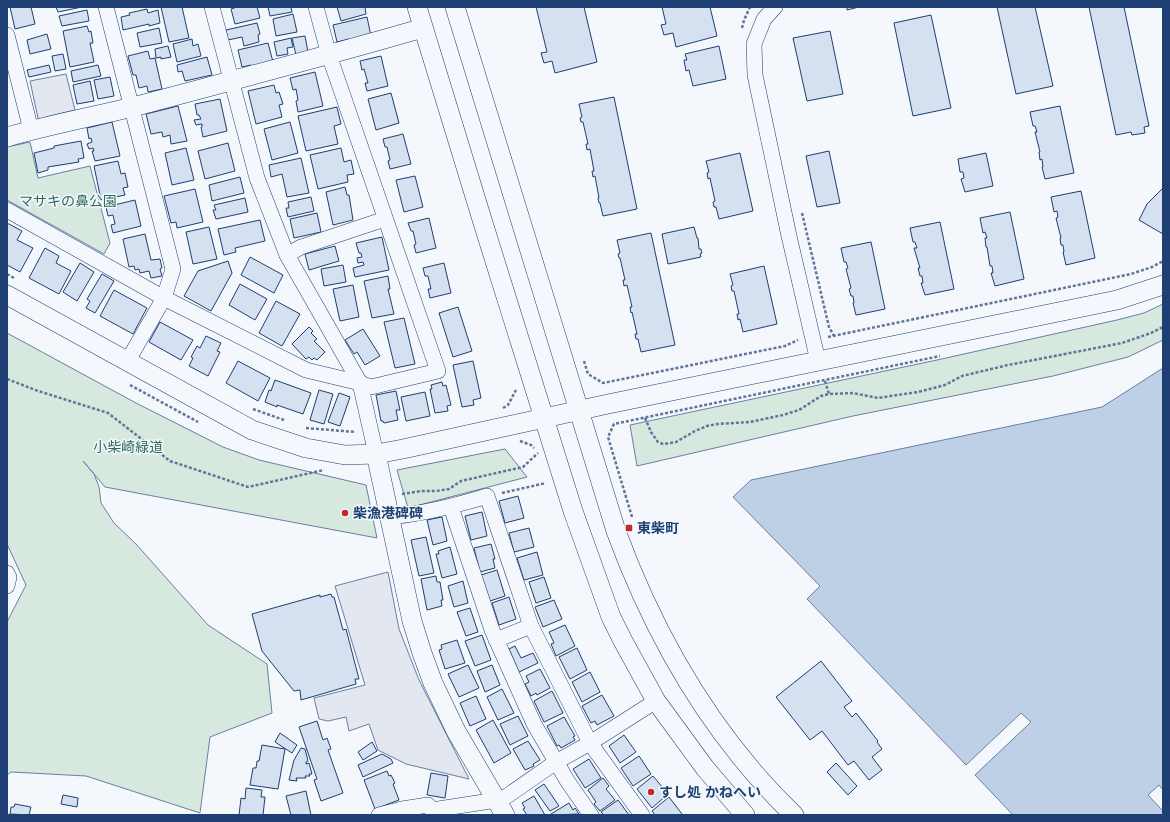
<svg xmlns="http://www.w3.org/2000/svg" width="1170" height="822" viewBox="0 0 1170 822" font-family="Quicksand,'Noto Sans JP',sans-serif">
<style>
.green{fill:#d7e8df;stroke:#687fa3}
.parking{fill:#e3e8f0;stroke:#687fa3}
.water{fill:#bed0e5;stroke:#687fa3}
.building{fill:#d5e0f0;stroke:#1d3f73}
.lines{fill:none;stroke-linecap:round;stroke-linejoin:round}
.minor-casing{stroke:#1d3f73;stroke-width:16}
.tertiary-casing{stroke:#1d3f73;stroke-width:20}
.path{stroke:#5e769c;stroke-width:2.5;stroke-dasharray:3 2;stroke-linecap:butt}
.minor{stroke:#f4f7fb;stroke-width:15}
.tertiary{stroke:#f4f7fb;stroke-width:19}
.poi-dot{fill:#c62828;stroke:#f4f7fb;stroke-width:1.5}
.labels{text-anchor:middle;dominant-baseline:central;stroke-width:3;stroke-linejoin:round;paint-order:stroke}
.park-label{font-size:14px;fill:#2c6c60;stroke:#f4f7fb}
.poi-label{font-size:14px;font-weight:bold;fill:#1d3f73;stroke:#f4f7fb;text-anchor:start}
</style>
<rect width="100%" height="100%" fill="#f4f7fb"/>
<!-- green -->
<g class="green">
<path d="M30 142 38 178 90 166 110 243 104 254 7 200V147Z"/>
<path d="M1163 304V340L1128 357 1053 376 853 416 637 466 630 425 937 360 1117 320 1144 313Z"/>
<path d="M7 333 136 403 223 447 259 460 366 485 377 538 105 487 83 461 94 474 99 487 101 503 114 523 136 544 208 625 267 664 272 713 210 737 200 813 86 776 11 772 7 775V622L26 585 7 544Z"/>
<path d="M505 449 527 477 408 508 397 470Z"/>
</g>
<!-- parking -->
<g class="parking">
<path d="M66 74 75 110 46 117 44 120 38 118 30 81Z"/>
<path d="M388 572 399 629 419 680 469 779 406 764 378 750 369 724 349 731 346 717 328 721 319 719 314 698 365 685 335 586Z"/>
</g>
<!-- water -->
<path class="water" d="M1163 368V790L1159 785 1148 795 1163 811V815H1013L975 775 1031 722 1021 713 966 765 807 599 820 586 733 497 751 480 1102 407Z"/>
<!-- building -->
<g class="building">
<path d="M10 7H31L35 24 15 29Z"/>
<path d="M56 7H82L58 12Z"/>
<path d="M161 7H182L189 38 169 42Z"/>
<path d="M237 7H257L260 18 235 24 231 9Z"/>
<path d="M268 7H291L292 12 270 16Z"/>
<path d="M337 7H365L366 14 341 21Z"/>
<path d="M536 7H584L597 62 555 73 552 61 544 63 541 53 547 52Z"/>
<path d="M662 7H710L717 36 676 47 673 33 664 35 661 25 666 24Z"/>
<path d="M847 7H859L847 10Z"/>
<path d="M997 7H1035L1053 86 1016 94Z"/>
<path d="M1089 7H1124L1149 126 1144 127 1145 133 1132 135 1131 132 1116 135Z"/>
<path d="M147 9 148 13 158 10 160 23 149 26V24L123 30 121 17 130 15 129 13Z"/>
<path d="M87 10 89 21 62 26 59 16Z"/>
<path d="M293 14 297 32 276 36 273 19Z"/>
<path d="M931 15 951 108 913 116 894 23Z"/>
<path d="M367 17 371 36 349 41V39L337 42 333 25Z"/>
<path d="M257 23 260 34 258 35 259 42 244 46 242 37 228 40 226 30Z"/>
<path d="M87 26 89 32 91 31 93 43H90L94 62 70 67 63 31Z"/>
<path d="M159 28 162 43 140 47 137 33Z"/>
<path d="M830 31 843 94 807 101 793 38Z"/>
<path d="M47 34 51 49 30 54 27 40Z"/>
<path d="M305 36 308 52 296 55 292 38Z"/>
<path d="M291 38 293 47 287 48 288 54 277 56 274 42Z"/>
<path d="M192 39 193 46 198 44 201 56 177 62 173 44Z"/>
<path d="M268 43 273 62 251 67V65L242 67 238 50Z"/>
<path d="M168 46 171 57 161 59V57L156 58 155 49Z"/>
<path d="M719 46 726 79 693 86 689 70 686 71 684 60H687L685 54Z"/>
<path d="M148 51 150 59 155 58 162 89 148 92 147 86 139 88 136 75H133L128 56Z"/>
<path d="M63 54 66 69 55 71 52 56Z"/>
<path d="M381 56 388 86 367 91 365 83H368L364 69 362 70 360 61Z"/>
<path d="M207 57 212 75 185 81 182 71 178 72 177 65Z"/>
<path d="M49 65 51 72 29 77 27 70Z"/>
<path d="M98 65 101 76 73 82 71 71Z"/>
<path d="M315 72 323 106 298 112 296 101 298 100 296 89 293 90 290 78Z"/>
<path d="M110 77 114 96 98 99 94 80Z"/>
<path d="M90 81 94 101 77 104 73 85Z"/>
<path d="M274 85 276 93 279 92 283 104 279 105 282 117 256 124 248 91Z"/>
<path d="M391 93 399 123 376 130 368 99Z"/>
<path d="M614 97 637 209 603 216 600 203H599L598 198H599L595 176 593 177 592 171H594L590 149 587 150 586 144H588L583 122H581L580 118 582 117 579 104Z"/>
<path d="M220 99 227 131 203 137 201 127H202V124L196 125 194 120 201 119 199 115H197L195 104Z"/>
<path d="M178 106 187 141 171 144 170 135 163 137 162 132 151 134 146 114Z"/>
<path d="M1060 106 1074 173 1045 179 1042 167H1043L1042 159 1040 160 1039 152H1040L1035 132H1037L1035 126H1033L1030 112Z"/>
<path d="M337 107 341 124 334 126 338 144 306 151 298 116Z"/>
<path d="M112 122 120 156 95 161 92 151H94L93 148 89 149 87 144 92 142 91 138 89 139 87 128Z"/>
<path d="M290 122 298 153 272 160 264 129Z"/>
<path d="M403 134 411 164 390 169 388 161 390 160 387 147H385L383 139Z"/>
<path d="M81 141 84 158 78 159 79 162 48 167V170L38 173 34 153 54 148V146Z"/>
<path d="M228 143 235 171 205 179 198 151Z"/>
<path d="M186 148 194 180 172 185 165 153Z"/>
<path d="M341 148 344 162 351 160 354 174 347 175 348 182 318 189 310 155Z"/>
<path d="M829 151 840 203 817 207 806 156Z"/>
<path d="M740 153 753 211 719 219 716 207H714L713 202 715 201 710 178 708 179 707 173 709 172 706 161Z"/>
<path d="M986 153 993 186 965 192 961 179 964 178 963 172H960L958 159Z"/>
<path d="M301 158 309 193 287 197 282 174 271 177 269 165Z"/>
<path d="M118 161 121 174 125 173 128 187 123 188 125 195 101 200 94 166Z"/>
<path d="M415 176 423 207 404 212 396 180Z"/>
<path d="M240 177 244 193 212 201 209 185Z"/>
<path d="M345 187 347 195H349L353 220 333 225 326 192Z"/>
<path d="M1163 188V234L1139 220 1147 204Z"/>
<path d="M195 189 203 222 177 228 176 222 171 223 164 196Z"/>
<path d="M1081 191 1095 258 1066 265 1063 252H1064L1063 245H1061L1060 238H1061L1056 218 1058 217 1057 211 1054 212 1051 197Z"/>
<path d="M311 197 314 211 288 217 286 208H289L288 202Z"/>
<path d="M245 198 248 212 216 219 213 210H216L214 205Z"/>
<path d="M135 200 141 226 113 233 111 225 115 224 113 215 108 216 106 207Z"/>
<path d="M1010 212 1024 279 995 286 991 273H993L992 266H990L987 247H986L985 238H987L985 232 983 233 980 218Z"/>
<path d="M317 213 321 232 294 238 290 219Z"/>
<path d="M429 218 436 248 416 253 414 245 416 244 413 231H411L408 223Z"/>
<path d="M260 220 265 241 235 248 236 252 224 255 218 229Z"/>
<path d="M940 222 954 289 925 295 921 283H923L922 276H920L918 268H920L914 248H917L915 242H913L910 228Z"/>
<path d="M7 223 22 231 17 240 33 248 20 272 7 265Z"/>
<path d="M209 227 217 259 193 264 186 232Z"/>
<path d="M694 227 697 238H698L699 249H701L702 253 700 254 701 257 668 264 662 234Z"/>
<path d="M651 233 675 345 641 352 638 339H636L635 334H637L632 312 631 313 630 307H632L627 285 624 286 623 280H625L620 258H619L618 254 620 253 617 240Z"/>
<path d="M145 234 151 260 160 259 162 268 160 269 162 276 151 278 149 271 140 273 139 269 135 270 134 266 129 267 123 239Z"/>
<path d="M382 237 389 270 355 277 353 268 364 265 363 262 358 263 357 258 362 257 361 253H359L356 243Z"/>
<path d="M871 242 885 309 856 315 853 303H854L853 296H851L849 289 851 288 846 269 848 268 846 262H844L841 248Z"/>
<path d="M335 246 339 261 309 270 305 254Z"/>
<path d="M45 248 59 256 56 263 71 271 59 294 29 278Z"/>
<path d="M250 257 283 275 274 293 241 275Z"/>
<path d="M228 261 232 273 211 311 184 296 198 271Z"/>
<path d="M80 263 94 272 77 301 63 292Z"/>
<path d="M444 263 451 293 430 298 428 289H431L428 276H425L423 268Z"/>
<path d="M343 265 346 282 324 286 321 269Z"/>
<path d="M764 266 777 324 743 332 740 319 738 320 737 314H739L734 291H732L731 286 733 285 730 274Z"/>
<path d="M102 274 114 281 95 313 86 308 90 301 87 299Z"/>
<path d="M388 276 390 289H388L394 314 372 318 364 281Z"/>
<path d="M240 284 267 299 255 320 229 305Z"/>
<path d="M353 285 359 317 340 321 333 289Z"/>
<path d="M114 290 147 308 133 334 100 316Z"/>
<path d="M276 301 300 314 282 346 259 333Z"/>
<path d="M458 307 472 351 453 357 439 313Z"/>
<path d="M404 318 415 364 395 368 384 322Z"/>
<path d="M160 322 193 340 181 360 149 342Z"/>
<path d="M309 327 313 331 311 333 317 339 314 341 325 352 317 360 314 358 312 360 309 357 306 359 292 344Z"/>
<path d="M363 329 380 356 365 365 357 352 354 354 345 340Z"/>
<path d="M206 336 221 343 217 351 220 352 208 376 189 366 193 358 191 357 197 346 200 348Z"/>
<path d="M238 361 270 378 258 401 226 383Z"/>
<path d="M473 361 481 398 473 400 474 405 462 407 453 365Z"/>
<path d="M275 380 311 393 303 414 277 405V407L265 402 269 390 271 391Z"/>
<path d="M442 382 443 386 446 385 451 405 447 406 448 411 435 413 430 389H432L431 385Z"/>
<path d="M319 390 333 394 324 424 310 420Z"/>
<path d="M396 391 400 410H396L398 420 384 423 383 421H381L376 395Z"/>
<path d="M425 392 430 416 406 421 401 397Z"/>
<path d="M339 393 350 397 340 426 328 422Z"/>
<path d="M518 496 524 518 505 523 499 501Z"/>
<path d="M482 512 487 536 471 540 465 516Z"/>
<path d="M442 517 447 541 433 545 427 520Z"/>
<path d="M529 528 534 547 514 552 509 533Z"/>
<path d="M426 537 434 573 419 576 411 540Z"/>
<path d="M491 544 495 559H493L495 568 480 572 474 548Z"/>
<path d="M450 547 457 574 442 578 436 554H439L438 551Z"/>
<path d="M537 552 543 575 524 580 517 558Z"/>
<path d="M497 570 505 596 490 601 481 575Z"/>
<path d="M436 576 437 582H440L443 600H441L442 606 427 610 421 579Z"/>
<path d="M544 577 551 598 536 603 529 582Z"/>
<path d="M463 581 468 603 454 607 448 586Z"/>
<path d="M331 594 332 597H334L343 630 346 629 359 679H355L356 684 301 700 300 690 294 691 262 651 252 614 320 595V597Z"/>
<path d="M509 597 516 619 499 625 492 603Z"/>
<path d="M554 600 562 619 543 627 535 607Z"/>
<path d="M470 608 478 632 466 636 457 612Z"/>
<path d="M565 625 575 646 556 656 551 644 554 643 549 632Z"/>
<path d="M482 635 491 660 475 666 465 641Z"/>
<path d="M457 640 465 663 445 669 439 650 442 649 441 645Z"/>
<path d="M515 646 521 658 533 653 538 663 519 672 509 649Z"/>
<path d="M577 648 587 670 570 679 559 657Z"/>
<path d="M821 661 852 701 844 707 852 717 856 713 878 741 877 742 882 749 872 757 882 770 869 780 854 761 848 765 822 731 810 740 776 697Z"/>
<path d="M468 665 479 688 459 697 448 674Z"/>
<path d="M492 665 500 685 485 692 477 671Z"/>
<path d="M540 669 550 688 537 695 536 693 531 696 525 684 529 682 526 676Z"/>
<path d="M590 672 600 692 582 702 572 682Z"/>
<path d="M502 689 514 713 498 720 487 697Z"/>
<path d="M552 691 563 713 544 722 534 701Z"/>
<path d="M602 695 614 716 597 725 595 721 591 723 582 706Z"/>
<path d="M476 696 486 719 470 726 460 703Z"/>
<path d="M518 716 528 736 510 745 500 724Z"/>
<path d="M564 717 575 736 573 737 575 740 561 748 559 745 557 746 547 726Z"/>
<path d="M493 720 511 753 494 763 476 730Z"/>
<path d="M317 721 323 740 327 738 331 749 328 750 343 793 321 801 314 780 317 779 299 727Z"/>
<path d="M280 733 297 745 292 753 275 742Z"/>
<path d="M624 735 636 752 620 763 609 746Z"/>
<path d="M528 741 540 760 533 764 534 766 525 770 513 749Z"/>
<path d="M372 742 377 751 363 760 358 752Z"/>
<path d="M262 745 285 749 278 789 250 785 253 768H256L257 761H259Z"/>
<path d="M301 748 305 749 308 761 306 762V764L309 763 312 774H309L310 776H305L306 778H296L297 781 289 780 294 760Z"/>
<path d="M382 754 391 759 393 763 363 777 358 765Z"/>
<path d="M639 756 651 774 633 786 621 768Z"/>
<path d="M589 759 601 778 585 788 573 769Z"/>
<path d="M836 763 857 786 848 795 827 772Z"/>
<path d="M387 771 389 776 391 775 395 783 393 784 399 800 375 809 364 780Z"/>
<path d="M431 773 448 776 445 798 427 795Z"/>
<path d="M653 776 668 794 652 808 637 789Z"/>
<path d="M603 778 609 786 606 789 615 800 600 811 594 804 596 802 588 790Z"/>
<path d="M544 784 559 806 550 811 535 790Z"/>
<path d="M246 788 262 790 261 797H265L263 815H239L241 798 245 799Z"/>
<path d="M306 791 311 815H291L286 796Z"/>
<path d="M63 795 78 798 77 807 61 804Z"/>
<path d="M534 796 545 815H527L523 809 525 808 522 803Z"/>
<path d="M669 797 682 814 681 815H655L652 811Z"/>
<path d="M618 800 629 815H604L601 812Z"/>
<path d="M569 803 573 810 575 808 579 814 552 815 551 814Z"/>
<path d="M15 804 31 807 29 815 10 814 11 807H14Z"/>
</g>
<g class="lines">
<defs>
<g id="minor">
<path d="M106 7 173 269 164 298 127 362"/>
<path d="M212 7 257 178 287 255 360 383 376 454"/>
<path d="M775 7 764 19 754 44 755 75 789 236 818 361"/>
<path d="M7 35 31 130"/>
<path d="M7 210 164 298 306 370 360 383 371 387 438 371 329 55 316 7"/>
<path d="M287 255 301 247 385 219"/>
<path d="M451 507 492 630 534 724 568 782 591 815"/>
<path d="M389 517C423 514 455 506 487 496L531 626 590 743 642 815"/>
<path d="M7 573 9 577 7 586"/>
<path d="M496 640 531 626"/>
<path d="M379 815 402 809 428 805 432 810 497 800 507 796 556 762 590 743 656 701"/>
</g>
<g id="tertiary">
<path d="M417 7 484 226 573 511 611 617 623 641 656 701 705 768 745 815"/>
<path d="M455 7 616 531C655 637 712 736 794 815"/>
<path d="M7 137C49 125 91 117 133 107 230 81 327 56 423 28"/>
<path d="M7 295 252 430 306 448 345 455 376 454 403 449 608 404 1117 300 1163 285"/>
<path d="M376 454 412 621 422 653 433 683 456 731 505 815"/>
</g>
</defs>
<!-- minor casing -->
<use href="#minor" class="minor-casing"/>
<!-- tertiary casing -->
<use href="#tertiary" class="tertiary-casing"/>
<!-- path -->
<g class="path">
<path d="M742 28 744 20 750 7"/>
<path d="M802 213 829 327 834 336"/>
<path d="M7 274 14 278"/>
<path d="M828 337 1131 274 1152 267 1163 261"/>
<path d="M584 361 588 374 603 383 785 346 798 340"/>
<path d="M7 379 38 391 108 413 170 461 248 487 324 470"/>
<path d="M825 381 829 394"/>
<path d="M130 385 198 422"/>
<path d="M503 408 508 405 516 390"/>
<path d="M253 409 284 420"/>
<path d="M645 418 651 432 658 442 663 444 676 442 695 431 707 426 717 424 750 422 783 415 799 410 821 396 829 394 853 393 878 398 918 392 945 385 962 376 1008 365 1122 343 1151 333 1163 327"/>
<path d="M306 428 356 432"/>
<path d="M520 441 531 445 534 448"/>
<path d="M502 493 546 483"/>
<path d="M402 494 421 491H436L449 489 461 481 523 467 538 453"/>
<path d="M632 517 608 437 614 424 940 356"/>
</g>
<!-- minor -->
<use href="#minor" class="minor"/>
<!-- tertiary -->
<use href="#tertiary" class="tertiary"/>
</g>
<!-- markers -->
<g class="poi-dot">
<circle cx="345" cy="513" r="4"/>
<rect x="625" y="524" width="8" height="8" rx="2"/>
<circle cx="651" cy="792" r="4"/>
</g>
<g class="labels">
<!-- park labels -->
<g class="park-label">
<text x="68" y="201">マサキの鼻公園</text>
<text x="128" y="447">小柴崎緑道</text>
</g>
<!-- poi labels -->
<g class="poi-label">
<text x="353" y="513">柴漁港碑碑</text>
<text x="637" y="528">東柴町</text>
<text x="659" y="792">すし処 かねへい</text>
</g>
</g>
<!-- border -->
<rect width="1170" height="822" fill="none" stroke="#1d3f73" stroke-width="16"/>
</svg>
